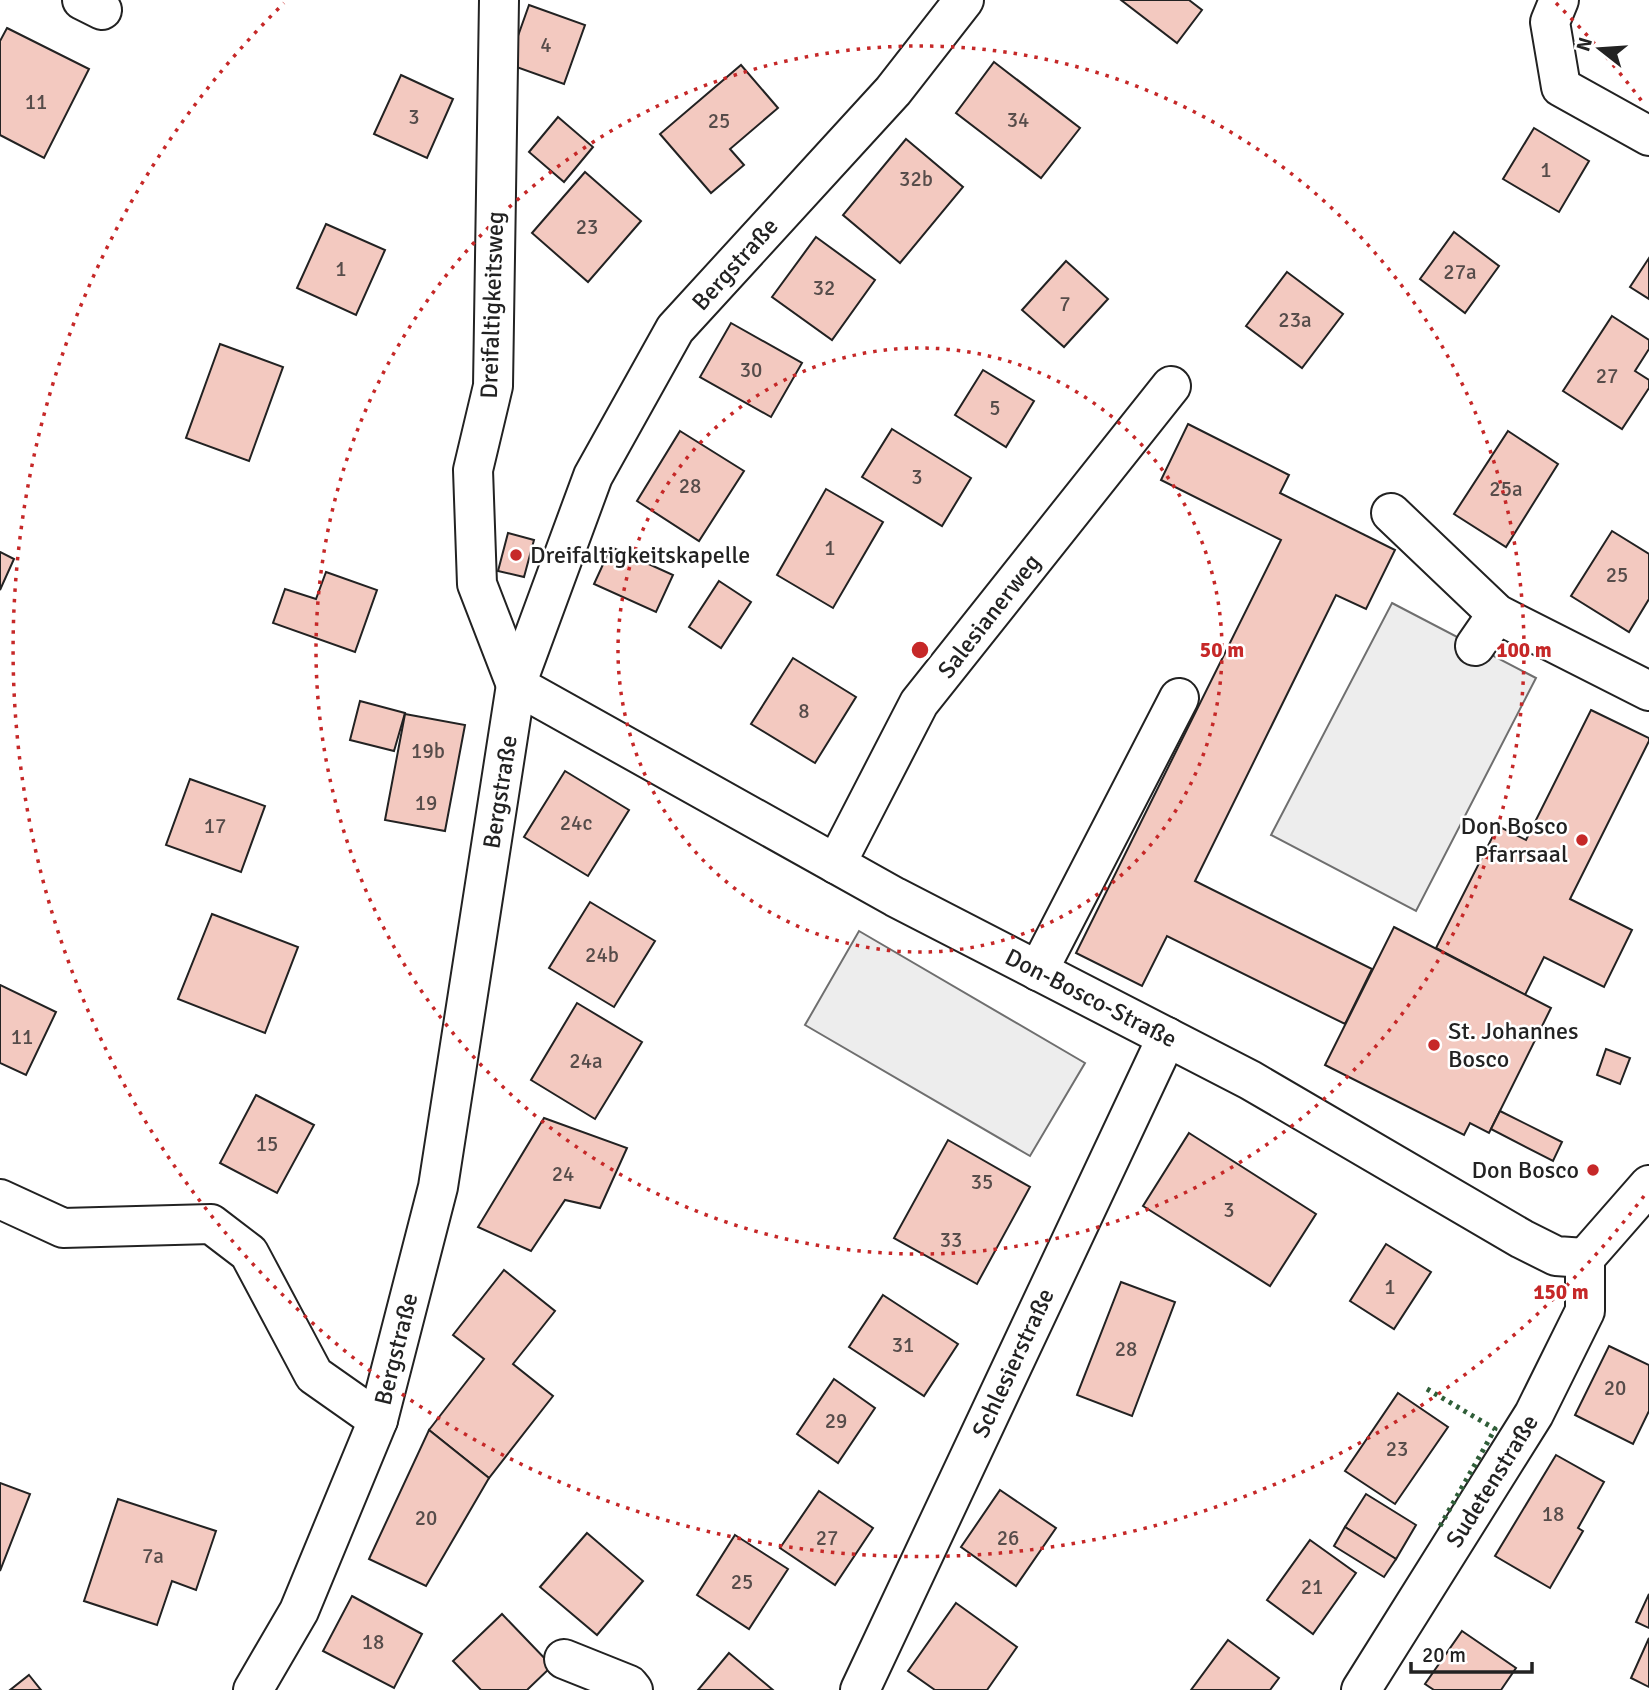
<svg xmlns="http://www.w3.org/2000/svg" width="1649" height="1690" viewBox="0 0 1649 1690" font-family="Signika,sans-serif">
<style>
.parking{fill:#ededed;stroke:#6f6f6f;stroke-width:2}
.building{fill:#f3c9c0;stroke:#222;stroke-width:2}
.lines{fill:none;stroke-linecap:round;stroke-linejoin:round}
.minor-casing{stroke:#222;stroke-width:42}
.minor{stroke:#fff;stroke-width:38}
.hedge{stroke:#2f5e38;stroke-width:5;stroke-dasharray:3.5 5;stroke-linecap:butt}
.ring{fill:none;stroke:#c62828;stroke-width:3.5;stroke-dasharray:3.5 7}
.poi-dot{fill:#c62828;stroke:#fff;stroke-width:2.5}
.labels{text-anchor:middle;dominant-baseline:central;stroke-width:5;stroke-linejoin:round;paint-order:stroke}
.number-label{font-size:21px;fill:#564c4a}
.street-label{font-size:24px;fill:#222;stroke:#fff}
.poi-label{font-size:24px;fill:#222;stroke:#fff;text-anchor:start}
.centre{fill:#c62828;stroke:#fff;stroke-width:3.5}
.ring-label{font-size:21px;text-anchor:middle;font-weight:bold;fill:#c62828;stroke:#fff;stroke-width:5;stroke-linejoin:round;paint-order:stroke}
</style>
<rect width="100%" height="100%" fill="#fff"/>
<!-- parking -->
<g class="parking">
<path d="M1392 603 1536 678 1416 911 1271 835Z"/>
<path d="M859 931 1085 1063 1030 1156 805 1025Z"/>
</g>
<!-- building -->
<g class="building">
<path d="M1121 0H1189L1202 10 1177 43Z"/>
<path d="M529 5 585 25 564 84 508 64Z"/>
<path d="M7 28 89 69 44 158 0 135V41Z"/>
<path d="M994 62 1080 128 1041 178 956 113Z"/>
<path d="M741 65 778 108 730 149 744 165 711 193 660 134Z"/>
<path d="M401 75 453 99 427 158 374 134Z"/>
<path d="M558 117 593 147 564 182 529 152Z"/>
<path d="M1534 128 1589 161 1559 212 1503 179Z"/>
<path d="M906 139 963 187 900 263 843 215Z"/>
<path d="M585 172 641 221 588 282 532 233Z"/>
<path d="M326 224 385 250 356 315 297 288Z"/>
<path d="M1454 232 1499 266 1465 313 1420 279Z"/>
<path d="M816 237 875 280 832 340 772 297Z"/>
<path d="M1649 258V299L1630 287Z"/>
<path d="M1066 261 1108 299 1064 347 1022 310Z"/>
<path d="M1287 272 1343 314 1302 368 1246 326Z"/>
<path d="M1612 316 1649 340V349L1635 371 1649 380V388L1622 429 1563 391Z"/>
<path d="M731 323 802 363 771 417 700 377Z"/>
<path d="M220 344 283 367 249 461 186 438Z"/>
<path d="M983 370 1034 401 1006 447 955 415Z"/>
<path d="M1188 424 1289 475 1280 493 1395 550 1366 609 1336 595 1195 881 1372 969 1345 1024 1167 936 1142 986 1076 953 1281 540 1161 480Z"/>
<path d="M892 429 971 478 942 526 862 477Z"/>
<path d="M680 431 744 471 699 541 637 501Z"/>
<path d="M1508 431 1558 464 1506 547 1454 514Z"/>
<path d="M826 489 883 522 833 608 777 575Z"/>
<path d="M1612 531 1649 554V599L1629 632 1571 596Z"/>
<path d="M508 533 534 540 524 577 498 571Z"/>
<path d="M611 547 673 575 656 612 594 584Z"/>
<path d="M0 552 14 559 0 590Z"/>
<path d="M326 572 377 590 355 652 273 623 285 589 316 599Z"/>
<path d="M719 581 751 602 721 648 689 627Z"/>
<path d="M793 658 856 697 815 763 751 724Z"/>
<path d="M360 701 405 713 394 751 350 740Z"/>
<path d="M1591 710 1649 738V741L1570 899 1632 930 1604 987 1544 957 1525 995 1436 948 1498 826 1526 840Z"/>
<path d="M405 714 465 725 445 831 385 820Z"/>
<path d="M565 771 629 810 588 876 524 837Z"/>
<path d="M190 779 265 806 241 872 166 845Z"/>
<path d="M590 902 655 941 614 1007 549 968Z"/>
<path d="M212 914 298 947 265 1033 178 999Z"/>
<path d="M1394 927 1551 1008 1489 1133 1470 1123 1464 1135 1325 1065Z"/>
<path d="M0 985 56 1012 26 1075 0 1063Z"/>
<path d="M577 1003 642 1042 595 1119 531 1080Z"/>
<path d="M1606 1049 1630 1058 1620 1084 1597 1075Z"/>
<path d="M256 1095 314 1125 277 1193 220 1163Z"/>
<path d="M1500 1111 1562 1142 1553 1161 1491 1129Z"/>
<path d="M544 1118 627 1148 600 1208 565 1200 531 1251 478 1227Z"/>
<path d="M1189 1133 1316 1214 1270 1286 1143 1206Z"/>
<path d="M948 1140 1030 1187 977 1284 894 1238Z"/>
<path d="M1386 1244 1431 1272 1394 1329 1350 1301Z"/>
<path d="M504 1270 555 1311 513 1364 553 1396 489 1478 429 1430 484 1359 453 1335Z"/>
<path d="M1121 1282 1175 1302 1132 1416 1077 1395Z"/>
<path d="M883 1295 958 1344 924 1396 849 1347Z"/>
<path d="M1609 1346 1649 1365V1411L1633 1444 1575 1415Z"/>
<path d="M834 1379 875 1408 838 1463 797 1434Z"/>
<path d="M1398 1393 1448 1427 1395 1504 1345 1471Z"/>
<path d="M429 1430 489 1478 426 1586 369 1559Z"/>
<path d="M1556 1455 1604 1482 1578 1528 1583 1531 1550 1588 1495 1556Z"/>
<path d="M0 1483 30 1494 0 1571Z"/>
<path d="M1000 1490 1056 1528 1016 1586 961 1547Z"/>
<path d="M819 1491 873 1528 835 1585 780 1548Z"/>
<path d="M1366 1494 1416 1525 1396 1559 1345 1527Z"/>
<path d="M118 1499 216 1531 196 1590 172 1581 157 1625 84 1601Z"/>
<path d="M1345 1527 1396 1559 1384 1577 1334 1546Z"/>
<path d="M587 1533 643 1581 597 1635 540 1587Z"/>
<path d="M735 1535 788 1569 749 1629 697 1595Z"/>
<path d="M1310 1540 1356 1573 1313 1634 1267 1600Z"/>
<path d="M1649 1594V1628L1636 1622Z"/>
<path d="M352 1596 422 1634 394 1688 323 1651Z"/>
<path d="M956 1603 1017 1647 987 1690H935L908 1671Z"/>
<path d="M502 1614 552 1666 527 1690H481L453 1661Z"/>
<path d="M1462 1631 1516 1668 1501 1690H1434L1425 1684Z"/>
<path d="M1649 1638V1687L1631 1678Z"/>
<path d="M1228 1640 1279 1678 1270 1690H1191Z"/>
<path d="M729 1653 773 1690H698Z"/>
<path d="M29 1675 41 1690H10Z"/>
</g>
<g class="lines">
<defs>
<g id="minor">
<path d="M82 0 102 10"/>
<path d="M499 0 493 386 473 470 477 584 516 685"/>
<path d="M1559 0 1550 22 1561 87 1649 136"/>
<path d="M1391 513 1497 614 1649 691"/>
<path d="M1475 646 1497 614"/>
<path d="M516 685 895 897 1250 1080 1522 1239 1556 1256 1585 1258"/>
<path d="M836 864 919 703 1171 386"/>
<path d="M1038 971 1179 698"/>
<path d="M0 1199 63 1228 211 1224 249 1253 314 1375 378 1420"/>
<path d="M1585 1258 1649 1185"/>
<path d="M564 1659 629 1685 633 1690"/>
<path d="M253 1690 299 1611 378 1420 438 1187 516 685 593 476 675 329 893 91 964 0"/>
<path d="M860 1690 1167 1037"/>
<path d="M1361 1690 1534 1414 1585 1311V1258"/>
</g>
</defs>
<!-- minor casing -->
<use href="#minor" class="minor-casing"/>
<!-- minor -->
<use href="#minor" class="minor"/>
<!-- hedge -->
<path class="hedge" d="M1427 1389 1495 1429 1439 1528"/>
</g>
<!-- distance rings -->
<g class="ring">
<circle cx="920" cy="650" r="302"/>
<circle cx="920" cy="650" r="604"/>
<path d="M1644 1196A907 907 0 1 1 284 3M1556 3A907 907 0 0 1 1644 104"/>
</g>
<!-- markers -->
<g class="poi-dot">
<circle cx="516" cy="555" r="7"/>
<circle cx="1582" cy="840" r="7"/>
<circle cx="1434" cy="1045" r="7"/>
<circle cx="1593" cy="1170" r="7"/>
</g>
<g class="labels">
<!-- number labels -->
<g class="number-label">
<text x="546" y="45">4</text>
<text x="36" y="102">11</text>
<text x="414" y="117">3</text>
<text x="1018" y="120">34</text>
<text x="719" y="121">25</text>
<text x="1546" y="170">1</text>
<text x="916" y="179">32b</text>
<text x="587" y="227">23</text>
<text x="341" y="269">1</text>
<text x="1460" y="272">27a</text>
<text x="824" y="288">32</text>
<text x="1065" y="304">7</text>
<text x="1295" y="320">23a</text>
<text x="751" y="370">30</text>
<text x="1607" y="376">27</text>
<text x="995" y="408">5</text>
<text x="917" y="477">3</text>
<text x="690" y="486">28</text>
<text x="1506" y="489">25a</text>
<text x="830" y="548">1</text>
<text x="1617" y="575">25</text>
<text x="804" y="711">8</text>
<text x="428" y="751">19b</text>
<text x="426" y="803">19</text>
<text x="576" y="823">24c</text>
<text x="215" y="826">17</text>
<text x="602" y="955">24b</text>
<text x="22" y="1037">11</text>
<text x="586" y="1061">24a</text>
<text x="267" y="1144">15</text>
<text x="563" y="1174">24</text>
<text x="982" y="1182">35</text>
<text x="1229" y="1210">3</text>
<text x="951" y="1240">33</text>
<text x="1390" y="1287">1</text>
<text x="903" y="1345">31</text>
<text x="1126" y="1349">28</text>
<text x="1615" y="1388">20</text>
<text x="836" y="1421">29</text>
<text x="1397" y="1449">23</text>
<text x="1553" y="1514">18</text>
<text x="426" y="1518">20</text>
<text x="827" y="1538">27</text>
<text x="1008" y="1538">26</text>
<text x="153" y="1556">7a</text>
<text x="742" y="1582">25</text>
<text x="1312" y="1587">21</text>
<text x="373" y="1642">18</text>
</g>
<!-- street labels -->
<g class="street-label">
<text transform="translate(735 264) rotate(-48)">Bergstraße</text>
<text transform="translate(492 305) rotate(-88)">Dreifaltigkeitsweg</text>
<text transform="translate(989 616) rotate(-52)">Salesianerweg</text>
<text transform="translate(500 792) rotate(-81)">Bergstraße</text>
<text transform="translate(1091 998) rotate(27)">Don-Bosco-Straße</text>
<text transform="translate(396 1349) rotate(-76)">Bergstraße</text>
<text transform="translate(1013 1363) rotate(-65)">Schlesierstraße</text>
<text transform="translate(1492 1481) rotate(-58)">Sudetenstraße</text>
</g>
<!-- poi labels -->
<g class="poi-label">
<text x="530" y="555">Dreifaltigkeitskapelle</text>
<text x="1568" y="826" text-anchor="end">Don Bosco<tspan x="1568" dy="28">Pfarrsaal</tspan></text>
<text x="1448" y="1031">St. Johannes<tspan x="1448" dy="28">Bosco</tspan></text>
<text x="1579" y="1170" text-anchor="end">Don Bosco</text>
</g>
</g>
<circle cx="920" cy="650" r="10" class="centre"/>
<g class="ring-label">
<text x="1222" y="657">50 m</text>
<text x="1524" y="657">100 m</text>
<text x="1561" y="1299">150 m</text>
</g>
<!-- north arrow -->
<g transform="translate(1600 49) rotate(287)" stroke="#ffffff" stroke-width="5" paint-order="stroke">
<path d="M0-5L12 26L0 18L-12 26Z" fill="#222222"/>
<text y="-10" font-size="19" font-weight="bold" text-anchor="middle" fill="#222222">N</text>
</g>
<!-- scale -->
<path d="M1411 1662v10h121v-10" fill="none" stroke="#222222" stroke-width="3.5"/>
<text x="1422" y="1662" font-size="21" fill="#222222" stroke="#ffffff" stroke-width="5" paint-order="stroke">20 m</text>
</svg>
